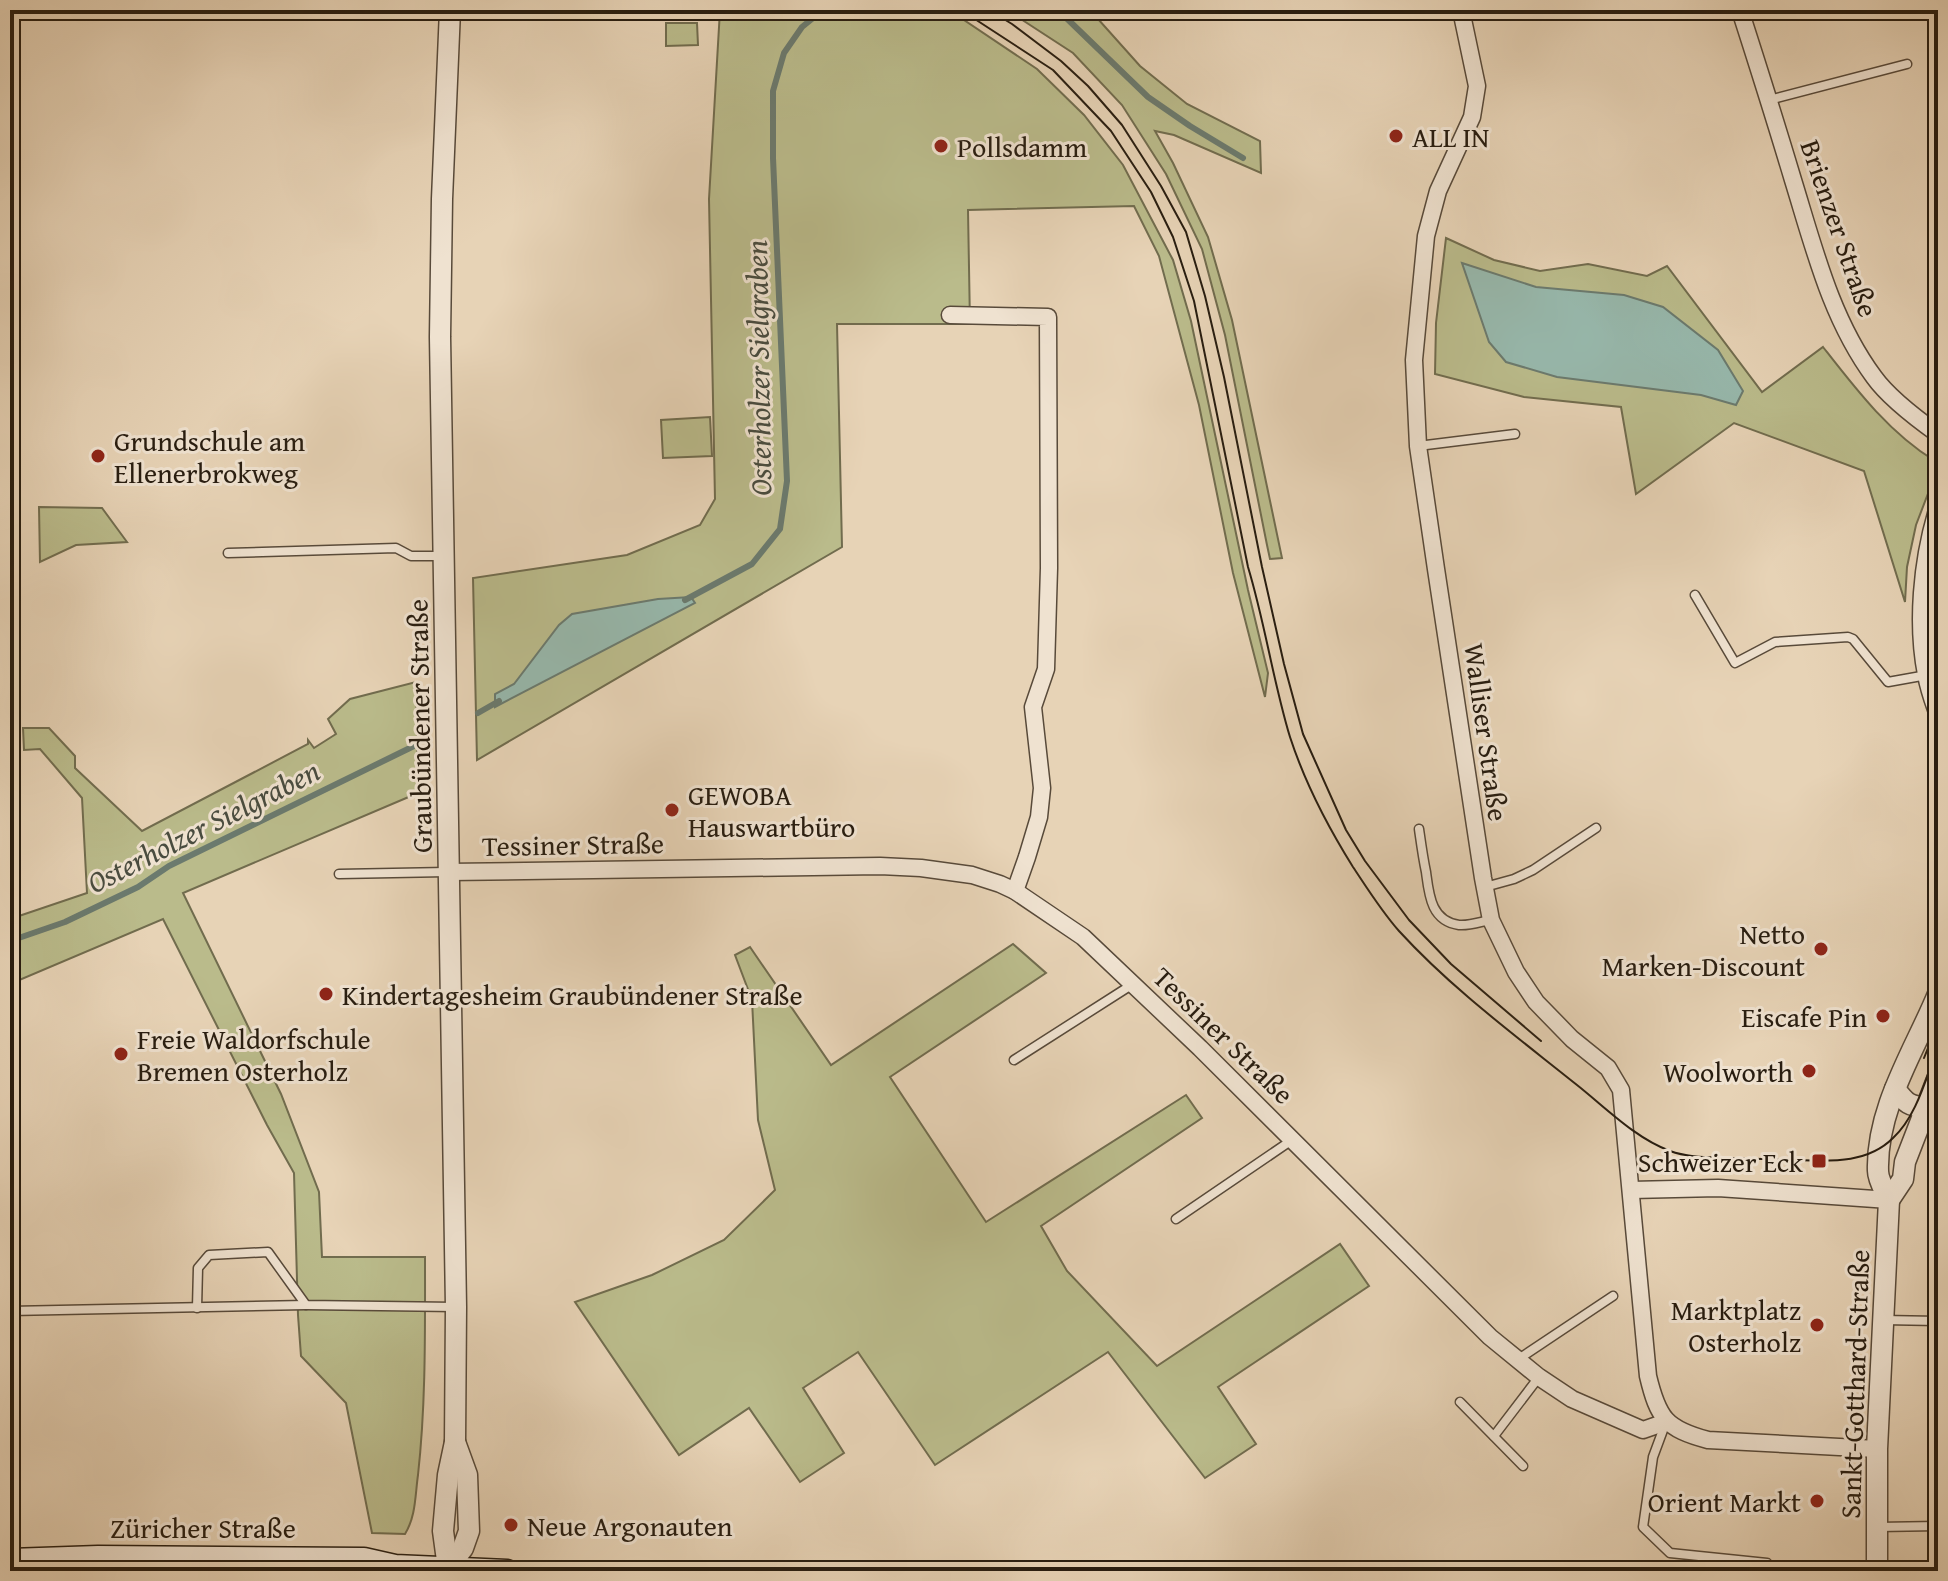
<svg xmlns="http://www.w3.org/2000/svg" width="1948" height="1581" viewBox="0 0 1948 1581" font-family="'Gentium Book Plus',serif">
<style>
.green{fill:#babb8b;stroke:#716c4e;stroke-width:2}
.water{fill:#97b8ac;stroke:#6b7a6e;stroke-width:2}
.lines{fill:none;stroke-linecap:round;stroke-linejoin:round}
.stream{stroke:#6b7a6e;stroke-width:6}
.service-casing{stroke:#584a3a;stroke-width:11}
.minor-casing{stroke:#584a3a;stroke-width:19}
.tertiary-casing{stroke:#584a3a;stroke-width:23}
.secondary-casing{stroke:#281d10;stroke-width:25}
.service{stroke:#efe2d0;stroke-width:8}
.minor{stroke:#efe2d0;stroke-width:16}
.tertiary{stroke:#efe2d0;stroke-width:20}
.secondary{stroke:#efe2d0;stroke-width:22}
.tram{stroke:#281d10;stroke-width:2}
.poi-dot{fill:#8f2418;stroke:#efe2d0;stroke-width:3}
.labels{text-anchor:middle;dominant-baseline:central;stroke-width:6;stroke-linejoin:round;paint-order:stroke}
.poi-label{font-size:28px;fill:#281d10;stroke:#efe2d0;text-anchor:start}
.street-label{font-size:28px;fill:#281d10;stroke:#efe2d0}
.water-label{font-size:30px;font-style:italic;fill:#494c3f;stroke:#efe2d0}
</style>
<rect width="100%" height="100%" fill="#e7d3b6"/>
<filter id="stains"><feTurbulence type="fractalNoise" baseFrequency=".0025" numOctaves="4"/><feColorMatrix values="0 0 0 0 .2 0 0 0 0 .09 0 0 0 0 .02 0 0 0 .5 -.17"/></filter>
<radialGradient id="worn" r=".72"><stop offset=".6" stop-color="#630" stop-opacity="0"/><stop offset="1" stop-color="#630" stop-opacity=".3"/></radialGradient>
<!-- green -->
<g class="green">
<path d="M720 10H949L1037 69 1084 115 1123 165 1173 260 1191 321 1248 590 1268 673 1265 697 1233 573 1199 405 1159 256 1134 206 968 210 970 324H837L842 547 477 760 473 578 627 555 700 525 715 499 709 199Z"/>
<path d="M1007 10H1090L1140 66 1187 104 1260 141 1261 173 1174 135 1155 131 1173 163 1208 237 1232 320 1282 558 1270 559 1267 545 1225 335 1202 249 1166 174 1122 105 1073 53Z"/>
<path d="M666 23H697L698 45 666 46Z"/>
<path d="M1446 238 1494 260 1540 271 1588 264 1647 276 1667 266 1762 392 1823 347C1855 388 1889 433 1935 461L1937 470 1916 525 1907 567 1905 602 1864 471 1734 423 1636 494 1621 407 1524 397 1435 374 1436 323Z"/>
<path d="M710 417 712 456 663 458 661 420Z"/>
<path d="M39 507 102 508 127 542 76 545 40 562Z"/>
<path d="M416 682 418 793 183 893 281 1094 319 1192 322 1257H425C425 1330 426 1403 418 1475 415 1496 416 1516 405 1534L372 1533 346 1403 301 1356 298 1315 294 1173 267 1125 163 919 10 984V919L87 893 82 798 40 749 24 750 23 728H49L75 756V768L142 831 308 744V740L314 748 336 734 328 719 350 699Z"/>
<path d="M1013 944 1046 973 890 1077 986 1222 1186 1095 1202 1118 1041 1226 1067 1271 1157 1366 1340 1244 1369 1286 1218 1387 1256 1444 1205 1478 1108 1352 935 1465 858 1352 803 1388 844 1453 800 1482 749 1408 679 1455 575 1302 652 1275 724 1240 775 1190 758 1120 752 1000 735 955 750 947 831 1065Z"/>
</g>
<!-- water -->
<g class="water">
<path d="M1462 263 1536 287 1624 295 1663 307 1718 350 1743 391 1736 405 1701 395 1557 377 1506 362 1489 342Z"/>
<path d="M691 597 695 603 495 707V694L514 684 559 625 572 614 658 599Z"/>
</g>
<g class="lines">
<!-- stream -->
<g class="stream">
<path d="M1058 10 1148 97 1190 126 1243 158"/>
<path d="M685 600 752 564 780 529 787 481 773 158V91L784 53 802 27 823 10"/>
<path d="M478 713 499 701"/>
<path d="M10 941 65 922 138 887 169 866 414 746"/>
</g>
<defs>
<g id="service">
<path d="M1769 100 1907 64"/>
<path d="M1418 446 1515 434"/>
<path d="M228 553 396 548 411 556H441"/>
<path d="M1695 595 1735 663 1775 642 1848 637 1853 639 1888 682 1927 675"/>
<path d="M1419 829C1421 843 1423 858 1426 872 1429 895 1431 921 1459 925 1469 926 1480 922 1490 920"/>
<path d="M339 874 447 872"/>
<path d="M1485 887 1514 879 1533 870 1596 828"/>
<path d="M1014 1060 1133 984"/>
<path d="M1176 1219 1292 1140"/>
<path d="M197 1308 198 1268 209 1255 268 1252 306 1305 455 1307"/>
<path d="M10 1311 306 1305"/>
<path d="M1883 1320 1938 1321"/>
<path d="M1517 1360 1613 1296"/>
<path d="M1460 1402 1523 1466"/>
<path d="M1666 1422 1653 1457 1643 1527 1670 1553 1767 1563"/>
<path d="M1494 1436 1539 1377"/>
<path d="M1878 1527 1938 1526"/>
</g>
<g id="minor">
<path d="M1461 10 1477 86 1472 117 1438 191 1426 236 1414 360 1418 446 1436 569 1483 878 1491 920 1516 972 1536 1002 1572 1039 1608 1068 1621 1090 1648 1376C1658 1418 1666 1429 1708 1440L1877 1449"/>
<path d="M1740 10C1758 66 1776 123 1793 180 1814 248 1831 319 1874 377 1889 398 1917 419 1938 434"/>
<path d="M950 315 1048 317 1049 568 1046 669 1033 707 1042 788 1039 817 1027 857 1015 891"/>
<path d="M448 872 880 866 921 868 972 875 1000 884 1015 891 1083 937 1200 1048 1490 1337 1539 1377 1572 1399 1643 1430 1666 1422"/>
<path d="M1631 1190 1718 1188 1889 1200"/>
</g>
<g id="tertiary">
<path d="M1938 514C1924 562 1918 623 1928 674 1930 686 1934 698 1938 709"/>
<path d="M1895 1089C1906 1103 1909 1107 1927 1107"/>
<path d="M1889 1200 1903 1179 1905 1162 1938 1077"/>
<path d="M448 1568 443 1531 448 1475 455 1442 456 1307 440 337 442 199 450 10"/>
<path d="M448 1568 463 1548 469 1531 467 1475 455 1442"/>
<path d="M1877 1571V1449L1889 1200C1885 1191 1878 1180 1878 1171 1876 1108 1915 1050 1938 994"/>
</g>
<path id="secondary" d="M10 1560 98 1557 364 1559 395 1566 507 1571"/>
</defs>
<!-- service casing -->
<use href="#service" class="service-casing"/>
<!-- minor casing -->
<use href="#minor" class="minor-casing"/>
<!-- tertiary casing -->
<use href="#tertiary" class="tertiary-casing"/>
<!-- secondary casing -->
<use href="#secondary" class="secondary-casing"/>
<!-- service -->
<use href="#service" class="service"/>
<!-- minor -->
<use href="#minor" class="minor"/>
<!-- tertiary -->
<use href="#tertiary" class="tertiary"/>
<!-- secondary -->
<use href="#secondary" class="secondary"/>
<!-- tram -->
<g class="tram">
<path d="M961 10 1053 70 1111 131 1151 192 1173 237 1194 301 1248 567C1265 623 1273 681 1290 737 1305 783 1328 827 1353 867 1367 888 1382 912 1399 931 1452 989 1516 1036 1577 1085 1606 1108 1635 1138 1670 1151 1689 1158 1710 1157 1730 1158 1752 1159 1774 1159 1796 1160 1830 1161 1867 1164 1893 1138 1917 1116 1926 1077 1938 1047"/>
<path d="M989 10 1012 24 1061 61 1088 86 1122 125 1161 186 1186 232 1205 296 1224 377 1262 567 1284 664 1303 734 1346 830 1365 861 1409 920 1451 964 1541 1041"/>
<path d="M1938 558 1933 617 1938 659"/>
<path d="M1924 1058 1938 1023"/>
</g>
</g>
<!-- markers -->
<g class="poi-dot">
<circle cx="1396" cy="136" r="8"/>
<circle cx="941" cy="146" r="8"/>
<circle cx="98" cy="456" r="8"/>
<circle cx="672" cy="810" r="8"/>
<circle cx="1821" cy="949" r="8"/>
<circle cx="326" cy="994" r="8"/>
<circle cx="1883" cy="1016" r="8"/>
<circle cx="121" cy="1054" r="8"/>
<circle cx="1809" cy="1071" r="8"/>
<rect x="1811" y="1153" width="16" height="16" rx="4"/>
<circle cx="1817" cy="1325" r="8"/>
<circle cx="1817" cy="1501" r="8"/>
<circle cx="511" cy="1525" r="8"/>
</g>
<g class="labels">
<!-- poi labels -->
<g class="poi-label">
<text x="1412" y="136">ALL IN</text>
<text x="957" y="146">Pollsdamm</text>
<text x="114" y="440">Grundschule am<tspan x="114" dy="32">Ellenerbrokweg</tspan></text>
<text x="688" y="794">GEWOBA<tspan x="688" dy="32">Hauswartbüro</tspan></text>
<text x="1805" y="933" text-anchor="end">Netto<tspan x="1805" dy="32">Marken-Discount</tspan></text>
<text x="342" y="994">Kindertagesheim Graubündener Straße</text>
<text x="1867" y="1016" text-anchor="end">Eiscafe Pin</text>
<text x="137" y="1038">Freie Waldorfschule<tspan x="137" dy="32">Bremen Osterholz</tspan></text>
<text x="1793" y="1071" text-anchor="end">Woolworth</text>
<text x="1803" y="1161" text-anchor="end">Schweizer Eck</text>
<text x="1801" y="1309" text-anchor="end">Marktplatz<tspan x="1801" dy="32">Osterholz</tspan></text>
<text x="1801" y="1501" text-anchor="end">Orient Markt</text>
<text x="527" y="1525">Neue Argonauten</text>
</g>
<!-- street labels -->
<g class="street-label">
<text transform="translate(1840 228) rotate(71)">Brienzer Straße</text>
<text transform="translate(419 726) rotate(-91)">Graubündener Straße</text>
<text transform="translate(1487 732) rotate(82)">Walliser Straße</text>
<text transform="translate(573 844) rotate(-1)">Tessiner Straße</text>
<text transform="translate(1224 1035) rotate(44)">Tessiner Straße</text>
<text transform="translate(1854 1384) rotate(-88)">Sankt-Gotthard-Straße</text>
<text x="203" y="1527">Züricher Straße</text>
</g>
<!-- water labels -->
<g class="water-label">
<text transform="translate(758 368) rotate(-91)">Osterholzer Sielgraben</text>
<text transform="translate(203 826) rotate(-27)">Osterholzer Sielgraben</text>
</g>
</g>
<!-- margin -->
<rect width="1948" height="1581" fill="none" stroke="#e7d3b6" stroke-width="40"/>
<rect x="12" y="12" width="1924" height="1557" fill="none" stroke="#281d10" stroke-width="4"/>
<rect x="20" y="20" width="1908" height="1541" fill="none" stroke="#281d10" stroke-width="2"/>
<rect width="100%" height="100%" filter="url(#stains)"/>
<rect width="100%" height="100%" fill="url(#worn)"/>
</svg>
